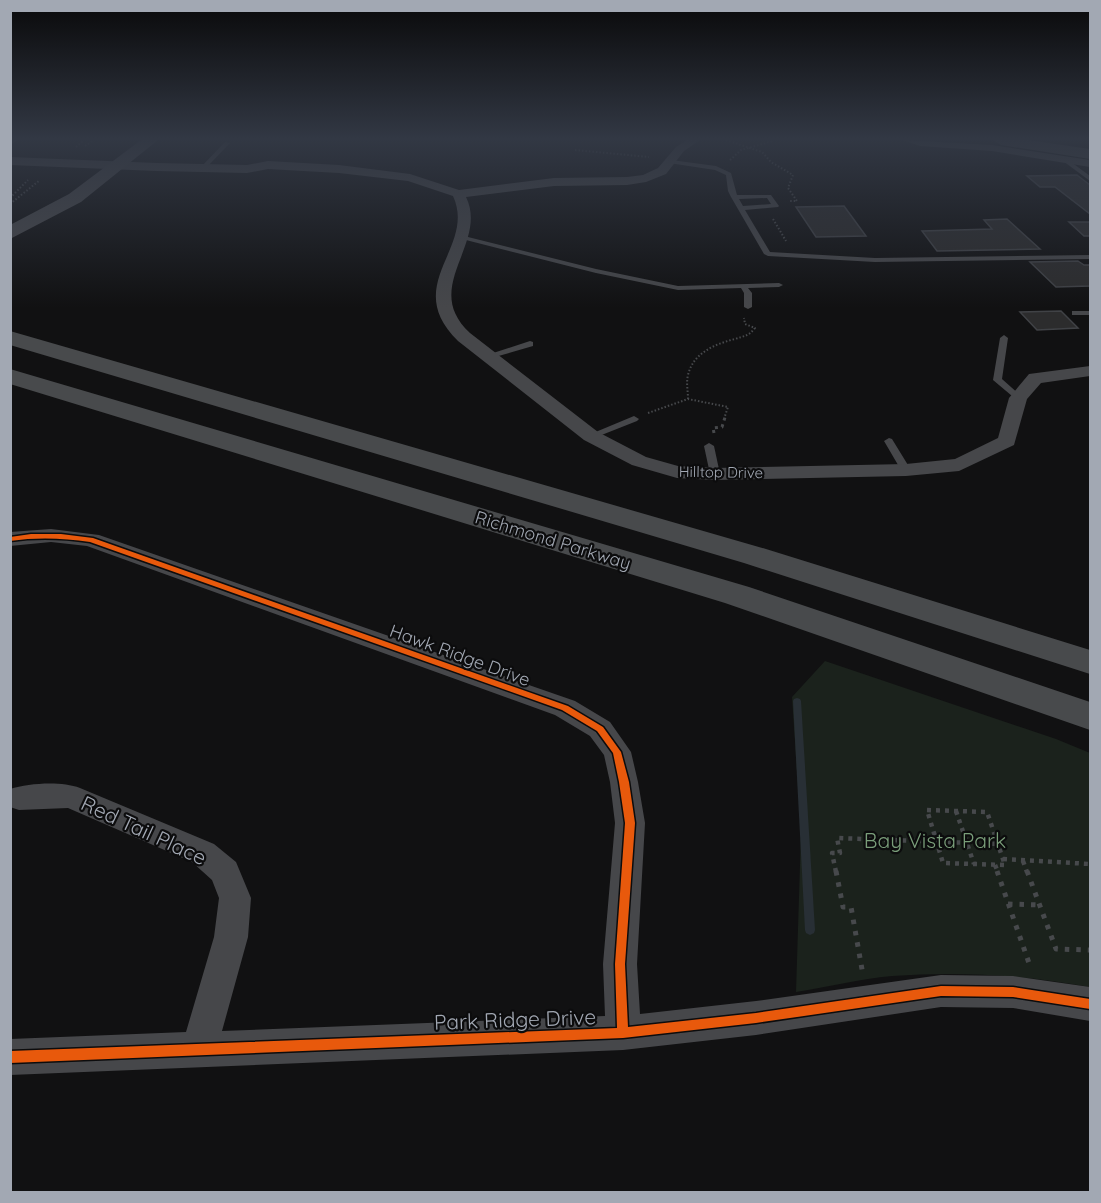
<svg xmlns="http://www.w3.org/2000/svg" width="1101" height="1203" viewBox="0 0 1101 1203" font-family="Quicksand,sans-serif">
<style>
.green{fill:#1b221c}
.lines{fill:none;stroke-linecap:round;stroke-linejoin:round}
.stream{fill:#282f35;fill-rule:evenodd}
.building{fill:#2c2c2d;stroke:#404246;stroke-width:1.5}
.path-far3{stroke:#47494c;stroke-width:2;stroke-dasharray:1.5 2;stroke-linecap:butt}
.path-far2{stroke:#47494c;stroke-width:3;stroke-dasharray:3 4;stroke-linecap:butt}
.path-far1{stroke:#47494c;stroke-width:4.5;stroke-dasharray:4 5;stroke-linecap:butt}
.path{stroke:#47494c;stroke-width:5;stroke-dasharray:4.5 7;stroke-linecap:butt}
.service{fill:#46474a;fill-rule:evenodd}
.minor{fill:#46474a;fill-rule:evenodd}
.secondary{fill:#4a4b4e;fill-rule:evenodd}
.primary{fill:#484a4c;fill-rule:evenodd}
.trunk{fill:#484a4c;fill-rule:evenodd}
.cycleway-casing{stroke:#0c0c0d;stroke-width:3}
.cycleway{fill:#e8590c;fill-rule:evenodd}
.labels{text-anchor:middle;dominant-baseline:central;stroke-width:4.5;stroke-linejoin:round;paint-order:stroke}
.far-street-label{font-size:15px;fill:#a2a8b3;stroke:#0c0c0d}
.street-label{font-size:18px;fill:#a2a8b3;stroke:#0c0c0d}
.near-street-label{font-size:21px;fill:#a2a8b3;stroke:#0c0c0d}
.near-park-label{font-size:21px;fill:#7a9e7a;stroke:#0c0c0d}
</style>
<rect width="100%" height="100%" fill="#111112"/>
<!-- green -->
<path class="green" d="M825 661 1056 739 1090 753V987C1025 975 959 971 892 976 860 979 828 987 796 992L801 833 792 697Z"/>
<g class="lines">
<!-- stream -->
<path class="stream" d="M797 698 800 699 801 701 815 930 814 933 810 935 806 933 805 930 793 701 794 699Z"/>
</g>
<!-- building -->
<g class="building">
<path d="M1077 175 1090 185V214L1055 187H1040L1027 176Z"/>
<path d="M844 206 866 236 816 237 796 207Z"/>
<path d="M1007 219 1040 249 937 251 922 231 992 229 984 220Z"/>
<path d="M1069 222H1090V236H1084Z"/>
<path d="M1078 261 1084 265H1090V286L1056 287 1030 262Z"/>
<path d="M1061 311 1078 328 1037 330 1020 312Z"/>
</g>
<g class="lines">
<!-- path-far3 -->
<g class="path-far3">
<path d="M726 140 762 152 771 162 793 175 788 188 797 201H790"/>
<path d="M85 146 94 140"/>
<path d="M76 147 84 140"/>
<path d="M575 150 649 157"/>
<path d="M730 160 741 150 773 141"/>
<path d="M10 198 28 180"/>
<path d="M10 204 40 180"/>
<path d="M773 219 786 241"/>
<path d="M688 399C688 391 686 383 688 375 693 353 715 344 735 339 744 336 749 336 755 328L745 324 744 318"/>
<path d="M648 413 688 399 728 407 725 416"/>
</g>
<!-- path-far2 -->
<path class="path-far2" d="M714 433 713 428 722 427 726 414"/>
<!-- path-far1 -->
<g class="path-far1">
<path d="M927 810 987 812 1005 865 943 863Z"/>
<path d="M956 811 974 864"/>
<path d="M1003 859 1090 864"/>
<path d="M1023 861 1027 872"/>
<path d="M995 865 998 872"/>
<path d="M836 872 832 853H840L837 838 998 844"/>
</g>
<!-- path -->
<g class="path">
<path d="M836 871 843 907H851L863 975"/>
<path d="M997 871 1030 966"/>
<path d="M1027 871 1056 949 1090 950"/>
<path d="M1008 904 1040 905"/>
</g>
<!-- service -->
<g class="service">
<path d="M10 140H18L10 145Z"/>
<path d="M225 142 230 143 205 169H201V167Z"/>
<path d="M1063 159H1067L1090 176V181L1063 161Z"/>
<path d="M671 160 716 166 731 173 737 195H771L779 206 778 207 745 210 770 252 875 258 1090 255V259L875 262 768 256 764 254 731 197 728 191 726 175 715 170 669 163ZM767 198 771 204 743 206 739 199Z"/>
<path d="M460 235 596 269 678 286 779 283 783 285 779 287 748 288 752 293V307L748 309 744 307V293L741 288 678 290 596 273 458 238 456 237Z"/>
<rect x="1072" y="311" width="18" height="4"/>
<path d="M1004 335 1008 338 1002 379 1021 396 1023 398 1018 401 993 380 1000 338Z"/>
<path d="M530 341 533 342V346L488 359 484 356Z"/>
<path d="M634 416 639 419 637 421 594 438 591 439 586 436Z"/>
<path d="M889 438 892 439 911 470 910 472H902L901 470 884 441Z"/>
<path d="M709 443 714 446 720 474 715 477 710 474 704 446Z"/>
</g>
<!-- minor -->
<g class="minor">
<path d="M687 140H700L684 151 666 174 646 182 627 185 554 186 466 197C489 244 420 287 470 333L598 432 646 457 678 466 715 468 906 464 955 459 998 438 1009 398 1029 374 1090 366V376L1041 383 1027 399 1014 445 959 471 906 476 715 480 677 478 632 465 584 440 458 341C400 284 477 248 453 196L408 181 339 173 268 169 247 173 157 171 10 165V157L157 163 247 165 268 161 339 165 410 174 459 190 554 178 627 177 643 175 658 168 676 147Z"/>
<path d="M903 140 992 145 1090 160V167L992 151 920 146Z"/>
<path d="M51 529 99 535 575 701 610 722 631 752 638 782 645 823 637 964 640 1014 756 1001 941 975 1013 976 1090 987V1021L1013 1008 941 1007 756 1035 623 1050 10 1075V1039L186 1032 214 937 219 898 212 880 192 862 68 808 19 810 10 807V789C30 783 61 781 80 788L214 844 236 862 251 898 248 937 222 1031 605 1016 603 964 615 823 610 782 604 755 590 736 555 715 87 546 51 542 10 546V532Z"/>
</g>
<!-- secondary -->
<path class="secondary" d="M141 140H158L81 202 10 239V225L69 194Z"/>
<!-- primary -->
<path class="primary" d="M993 140H1028L1090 149V159L1001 145Z"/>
<!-- trunk -->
<g class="trunk">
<path d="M10 331 766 549 1090 650V674L744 563 10 345Z"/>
<path d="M10 369 749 587 1090 702V730L725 603 10 384Z"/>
</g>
<defs>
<path id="cycleway" d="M31 534H61L93 538 568 706 603 727 621 752 629 782 635 823 625 964 628 1027 756 1013 941 986 1013 987 1090 999V1009L1013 997 941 996 756 1023 623 1038 10 1063V1051L617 1028 615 964 625 823 619 782 613 753 597 731 562 710 90 542C63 538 37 537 10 541V537Z"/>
</defs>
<!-- cycleway casing -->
<use href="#cycleway" class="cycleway-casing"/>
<!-- cycleway -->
<use href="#cycleway" class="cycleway"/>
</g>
<!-- sky -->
<linearGradient id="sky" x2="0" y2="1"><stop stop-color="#09090a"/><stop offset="0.45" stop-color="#323844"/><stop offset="1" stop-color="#323844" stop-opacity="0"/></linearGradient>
<rect width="1101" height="308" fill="url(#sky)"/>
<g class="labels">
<!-- far-street labels -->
<g class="far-street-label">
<text transform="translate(721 472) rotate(1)">Hilltop Drive</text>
</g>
<!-- street labels -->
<g class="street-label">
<text transform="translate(553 540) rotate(17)">Richmond Parkway</text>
<text transform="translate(460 655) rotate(20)">Hawk Ridge Drive</text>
</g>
<!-- near-street labels -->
<g class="near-street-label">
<text transform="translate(144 830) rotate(25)">Red Tail Place</text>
<text transform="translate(515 1019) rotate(-2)">Park Ridge Drive</text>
</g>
<!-- near-park labels -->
<g class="near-park-label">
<text x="935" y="840">Bay Vista Park</text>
</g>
</g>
<!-- border -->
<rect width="1101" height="1203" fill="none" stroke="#a2a8b3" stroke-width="24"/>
</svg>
